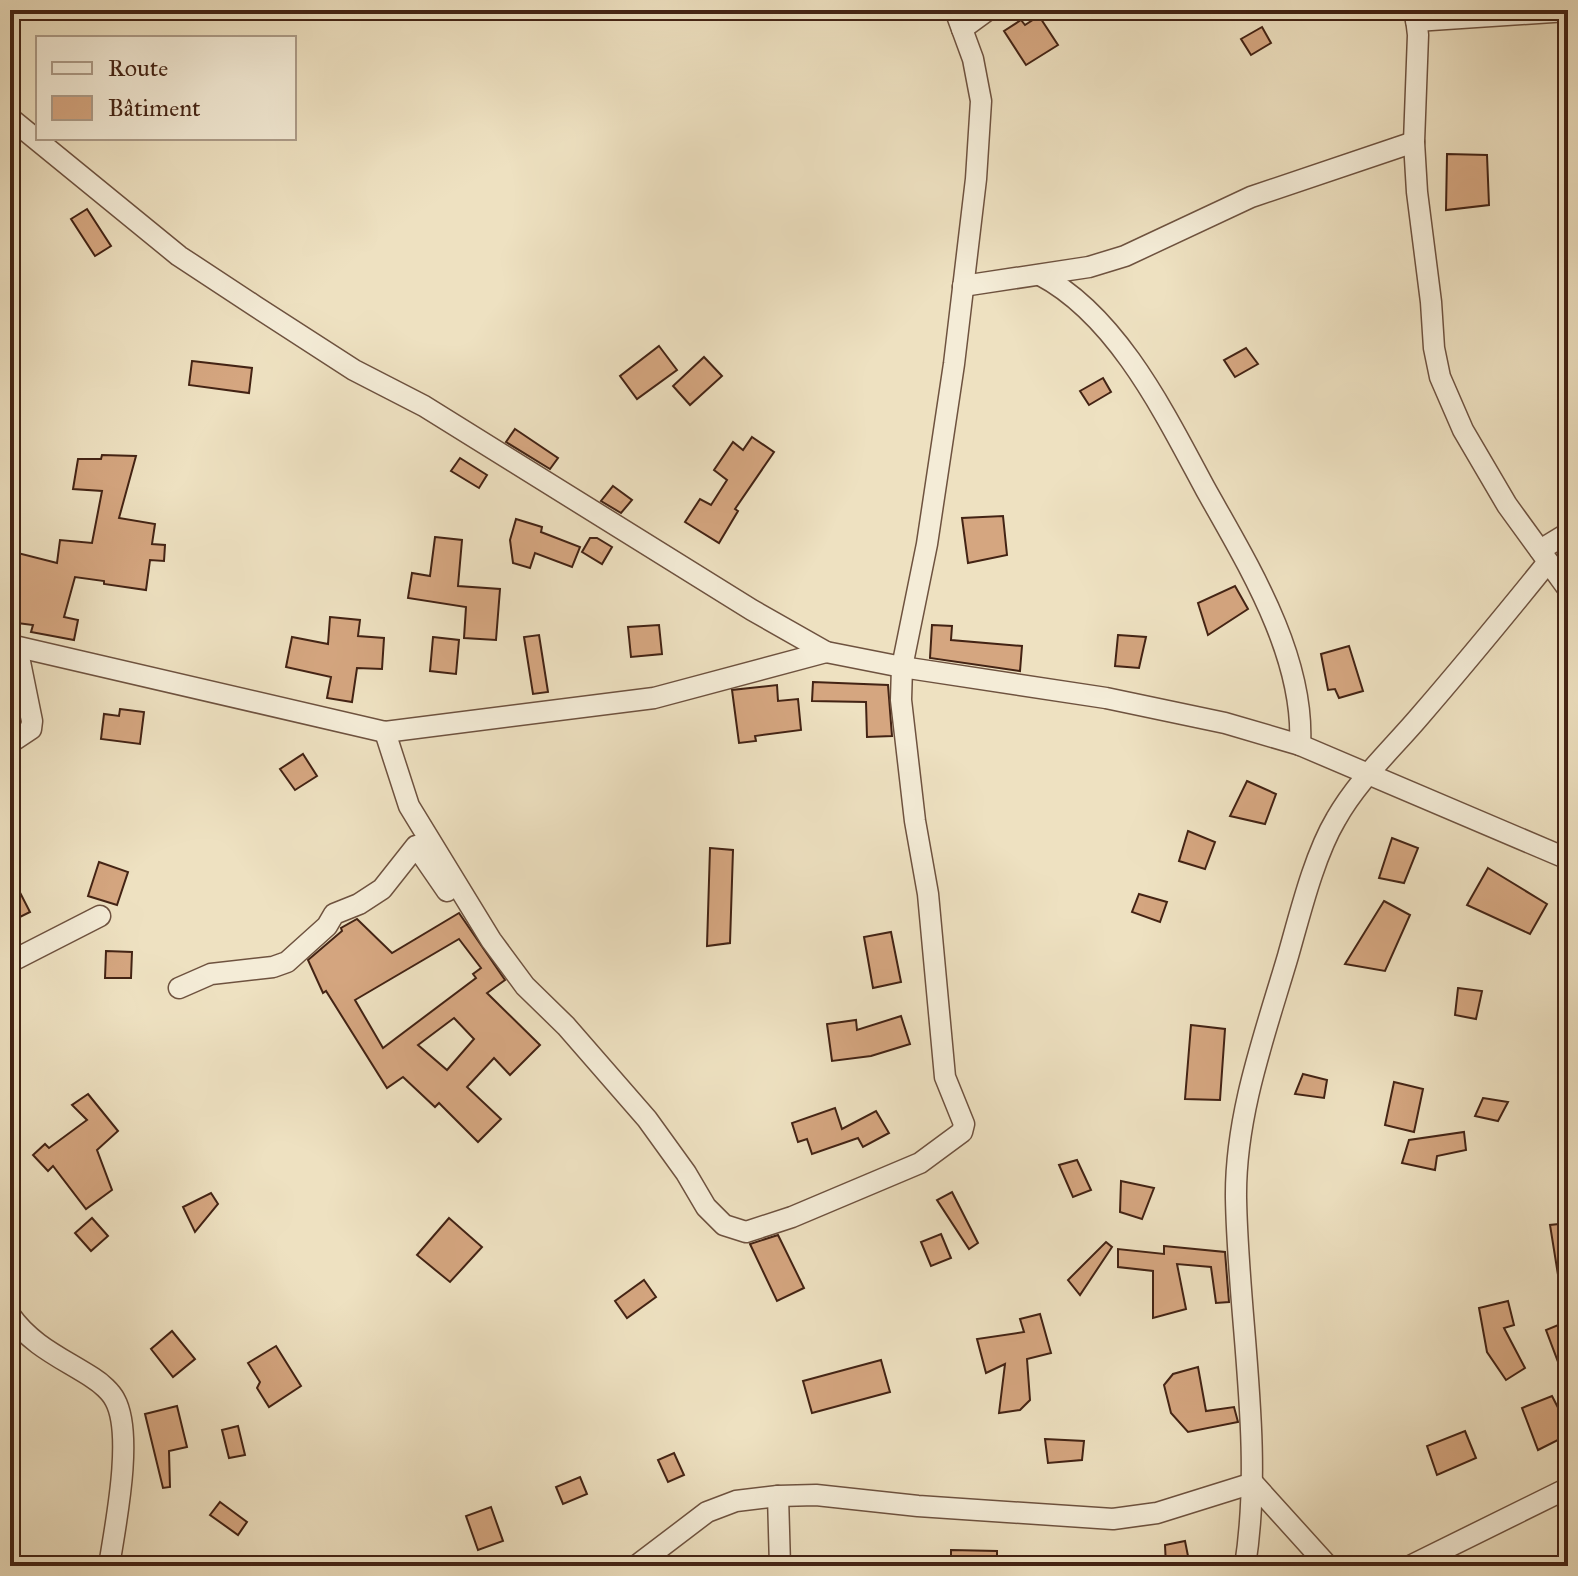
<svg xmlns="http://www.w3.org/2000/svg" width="1578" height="1576" viewBox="0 0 1578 1576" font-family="'IM FELL Great Primer',serif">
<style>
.building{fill:#d5a680;stroke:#432314;stroke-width:2;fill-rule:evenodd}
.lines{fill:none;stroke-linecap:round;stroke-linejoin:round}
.minor-casing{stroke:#6e523f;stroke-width:23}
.minor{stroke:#f4ecd7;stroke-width:20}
</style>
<rect width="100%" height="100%" fill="#eee1c1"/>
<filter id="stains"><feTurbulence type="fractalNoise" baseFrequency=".0025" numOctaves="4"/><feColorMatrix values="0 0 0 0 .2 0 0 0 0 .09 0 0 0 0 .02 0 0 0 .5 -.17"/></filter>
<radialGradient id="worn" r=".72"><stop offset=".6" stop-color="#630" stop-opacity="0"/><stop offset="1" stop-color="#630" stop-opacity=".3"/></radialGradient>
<!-- building -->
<g class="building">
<path d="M1039 16 1058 45 1026 65 1004 31 1021 20 1025 25Z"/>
<path d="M1262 27 1271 43 1251 55 1241 39Z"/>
<path d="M1447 154 1487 155 1489 205 1446 210Z"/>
<path d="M87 209 111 246 95 256 71 219Z"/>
<path d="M659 346 677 370 637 399 620 376Z"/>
<path d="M1246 348 1258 364 1235 377 1224 360Z"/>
<path d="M704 357 722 376 690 405 673 386Z"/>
<path d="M192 361 252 368 249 393 189 385Z"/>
<path d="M1103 378 1111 392 1089 405 1080 391Z"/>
<path d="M515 429 558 458 550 469 506 442Z"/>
<path d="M752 437 774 452 735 509 738 511 719 543 685 522 700 499 711 505 727 480 714 470 733 442 743 450Z"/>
<path d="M102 455 136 456 119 518 155 524 152 544 165 545 164 561 150 560 146 590 104 584V581L75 577 64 617 78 620 74 640 31 632 33 625 10 622V607L19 570 10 568V551L57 563 60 540 92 543 102 491 73 489 78 459H101Z"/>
<path d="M460 458 487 475 479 488 451 471Z"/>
<path d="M613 486 632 500 621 513 601 501Z"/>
<path d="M1003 516 1007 555 968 563 962 518Z"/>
<path d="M516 519 542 527 541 532 580 547 572 567 535 553 530 568 513 563 510 540Z"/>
<path d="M435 537 462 540 458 586 500 589 496 640 464 638 466 607 408 598 412 573 430 576Z"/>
<path d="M590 538H597L612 547 602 564 582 552Z"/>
<path d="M1235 586 1248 609 1208 635 1198 603Z"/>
<path d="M330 617 360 620 358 636 384 638 382 669 357 668 352 702 327 698 331 677 286 667 292 637 328 644Z"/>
<path d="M659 625 662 654 631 657 628 627Z"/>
<path d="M932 625 952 626 951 640 1022 646 1020 671 930 658Z"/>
<path d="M539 635 548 692 533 694 524 637Z"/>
<path d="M1118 635 1146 637 1139 668 1115 666Z"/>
<path d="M433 637 459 640 456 674 430 671Z"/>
<path d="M1349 646 1363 691 1339 698 1335 689 1328 690 1321 654Z"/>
<path d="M813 682 888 685 892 736 867 737 866 702 812 701Z"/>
<path d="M777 685 778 701 798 699 801 730 755 736 756 741 739 743 732 690Z"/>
<path d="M120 709 144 712 140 744 101 739 104 714 119 716Z"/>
<path d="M303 754 317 776 295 790 280 769Z"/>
<path d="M1247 781 1276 794 1265 824 1230 816Z"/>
<path d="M1188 831 1215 842 1205 869 1179 861Z"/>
<path d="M1392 838 1418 848 1404 883 1379 878Z"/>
<path d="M710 848 733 850 730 943 707 946Z"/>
<path d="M99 862 128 872 117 905 88 896Z"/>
<path d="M1488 868 1547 904 1530 934 1467 905Z"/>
<path d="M10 873 30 912 10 922Z"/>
<path d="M1139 894 1167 902 1160 922 1132 912Z"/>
<path d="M1384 901 1410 915 1385 971 1345 964Z"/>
<path d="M459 913 505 980 487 993 540 1045 510 1075 494 1058 467 1087 501 1119 478 1142 439 1103 435 1107 403 1077 387 1088 326 991 323 993 308 960 342 931 341 928 357 919 392 953ZM459 939 481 968 473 974 476 978 383 1048 355 1000ZM454 1018 474 1039 447 1070 418 1045Z"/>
<path d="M891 932 901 982 873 988 864 937Z"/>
<path d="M106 951 132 952 131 978H105Z"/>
<path d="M1458 988 1482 991 1476 1019 1455 1015Z"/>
<path d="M901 1016 910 1044 871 1056 832 1061 827 1024 856 1020 857 1030Z"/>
<path d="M1191 1025 1225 1029 1220 1100 1185 1099Z"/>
<path d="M1303 1074 1327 1080 1324 1098 1295 1094Z"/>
<path d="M1394 1082 1423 1089 1414 1132 1385 1125Z"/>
<path d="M88 1094 118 1131 97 1150 112 1190 86 1209 53 1166 48 1171 33 1155 45 1144 49 1148 87 1120 72 1105Z"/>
<path d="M1483 1098 1508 1102 1498 1121 1475 1116Z"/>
<path d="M835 1108 842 1129 876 1111 889 1133 863 1147 858 1138 812 1154 807 1139 798 1142 792 1123Z"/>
<path d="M1464 1132 1466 1150 1437 1156 1435 1170 1402 1163 1409 1140Z"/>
<path d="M1077 1160 1091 1190 1073 1197 1059 1165Z"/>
<path d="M1121 1181 1154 1188 1142 1219 1120 1212Z"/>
<path d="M952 1192 978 1243 969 1249 937 1200Z"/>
<path d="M211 1193 218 1204 195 1232 183 1207Z"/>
<path d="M92 1218 108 1236 91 1251 75 1233Z"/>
<path d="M449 1218 482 1247 450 1282 417 1255Z"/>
<path d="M1568 1223V1280L1559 1281 1550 1225Z"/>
<path d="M941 1234 951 1258 931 1266 921 1242Z"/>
<path d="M778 1235 804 1288 777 1301 750 1244Z"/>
<path d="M1106 1242 1112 1247 1080 1295 1068 1280Z"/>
<path d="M1164 1246 1225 1252 1229 1302 1216 1303 1211 1267 1177 1264 1186 1309 1153 1318V1271L1118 1267V1249L1164 1254Z"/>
<path d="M644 1280 656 1297 627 1318 615 1301Z"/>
<path d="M1508 1301 1514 1325 1504 1328 1525 1368 1506 1380 1487 1352 1479 1308Z"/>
<path d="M1040 1314 1051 1353 1027 1359 1030 1400 1020 1410 999 1413 1005 1364 986 1373 977 1339 1024 1332 1020 1319Z"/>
<path d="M1568 1321V1383H1566L1546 1330Z"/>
<path d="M172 1331 195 1359 173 1377 151 1349Z"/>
<path d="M276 1346 301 1386 269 1407 257 1388 260 1382 248 1363Z"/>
<path d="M881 1360 890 1392 812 1413 803 1381Z"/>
<path d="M1198 1367 1206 1411 1234 1407 1238 1422 1188 1432 1171 1413 1164 1385 1173 1374Z"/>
<path d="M1552 1396 1568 1427V1435L1538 1450 1522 1408Z"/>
<path d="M177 1406 187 1447 169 1451 170 1487 163 1488 145 1414Z"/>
<path d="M238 1426 245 1455 229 1458 222 1430Z"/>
<path d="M1465 1431 1476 1458 1437 1475 1427 1446Z"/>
<path d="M1045 1439 1084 1441 1082 1460 1048 1463Z"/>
<path d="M674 1453 684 1475 668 1482 658 1460Z"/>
<path d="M580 1477 587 1494 563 1504 556 1487Z"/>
<path d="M220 1502 247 1522 238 1535 210 1515Z"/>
<path d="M491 1507 503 1541 478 1550 466 1516Z"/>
<path d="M1185 1541 1190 1566H1166L1165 1545Z"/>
<path d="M951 1550 997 1551V1566H951Z"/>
</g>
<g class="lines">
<defs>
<g id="minor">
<path d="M1415 10 1418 35 1414 142 1417 192 1431 302 1434 348 1440 377 1463 430 1507 505 1568 589"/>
<path d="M1416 21 1568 11"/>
<path d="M962 29 988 10"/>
<path d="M10 118 179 256 255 306 354 370 424 406 752 610 826 652 902 667 1106 698 1225 723 1300 745 1568 859"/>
<path d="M1040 275C1118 316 1166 416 1206 490 1248 565 1305 656 1300 745"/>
<path d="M963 286 1089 267 1125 256 1251 197 1414 142"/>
<path d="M1540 550 1568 533"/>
<path d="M10 645 385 732 654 698 826 652"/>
<path d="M385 732 409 806 491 940 525 986 566 1026 647 1119 686 1173 706 1207 724 1225 746 1232 792 1217 920 1163 962 1132 964 1124 945 1077 928 894 915 821 901 700 902 667 927 544 954 364 976 179 981 101 973 59 955 10"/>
<path d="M10 743 31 729 32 721 17 647"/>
<path d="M10 962 100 916"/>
<path d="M179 988 211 974 273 967 287 962 327 926 334 914 359 904 382 889 416 846 447 891 450 888"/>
<path d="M10 1315C32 1346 62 1358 93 1378 101 1383 111 1392 115 1400 134 1435 115 1527 109 1566"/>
<path d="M778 1496 780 1566"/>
<path d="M636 1566 707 1512 736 1501 778 1496 816 1495 918 1506 1113 1519 1157 1513 1253 1483 1328 1566"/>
<path d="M1245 1566C1264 1446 1238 1319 1236 1198 1235 1115 1265 1034 1288 956 1300 914 1314 856 1336 819 1358 780 1392 749 1420 716 1464 665 1506 614 1548 562"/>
<path d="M1410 1566 1568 1488"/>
</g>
</defs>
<!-- minor casing -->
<use href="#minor" class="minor-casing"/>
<!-- minor -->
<use href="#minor" class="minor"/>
</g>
<!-- margin -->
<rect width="1578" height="1576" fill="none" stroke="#eee1c1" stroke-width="40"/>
<rect x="12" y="12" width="1554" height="1552" fill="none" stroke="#432314" stroke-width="4"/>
<rect x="20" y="20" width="1538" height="1536" fill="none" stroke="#432314" stroke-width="2"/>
<!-- legend -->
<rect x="36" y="36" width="260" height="104" fill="#f4ecd7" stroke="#ad9c89" stroke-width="2"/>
<rect x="52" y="62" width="40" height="12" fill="#f4ecd7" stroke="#ad9c89" stroke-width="2"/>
<text x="108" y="76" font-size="24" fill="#432314">Route</text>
<rect x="52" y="96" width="40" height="24" fill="#d5a680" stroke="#ad9c89" stroke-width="2"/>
<text x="108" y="116" font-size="24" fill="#432314">Bâtiment</text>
<rect width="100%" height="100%" filter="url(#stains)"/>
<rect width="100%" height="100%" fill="url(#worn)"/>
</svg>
